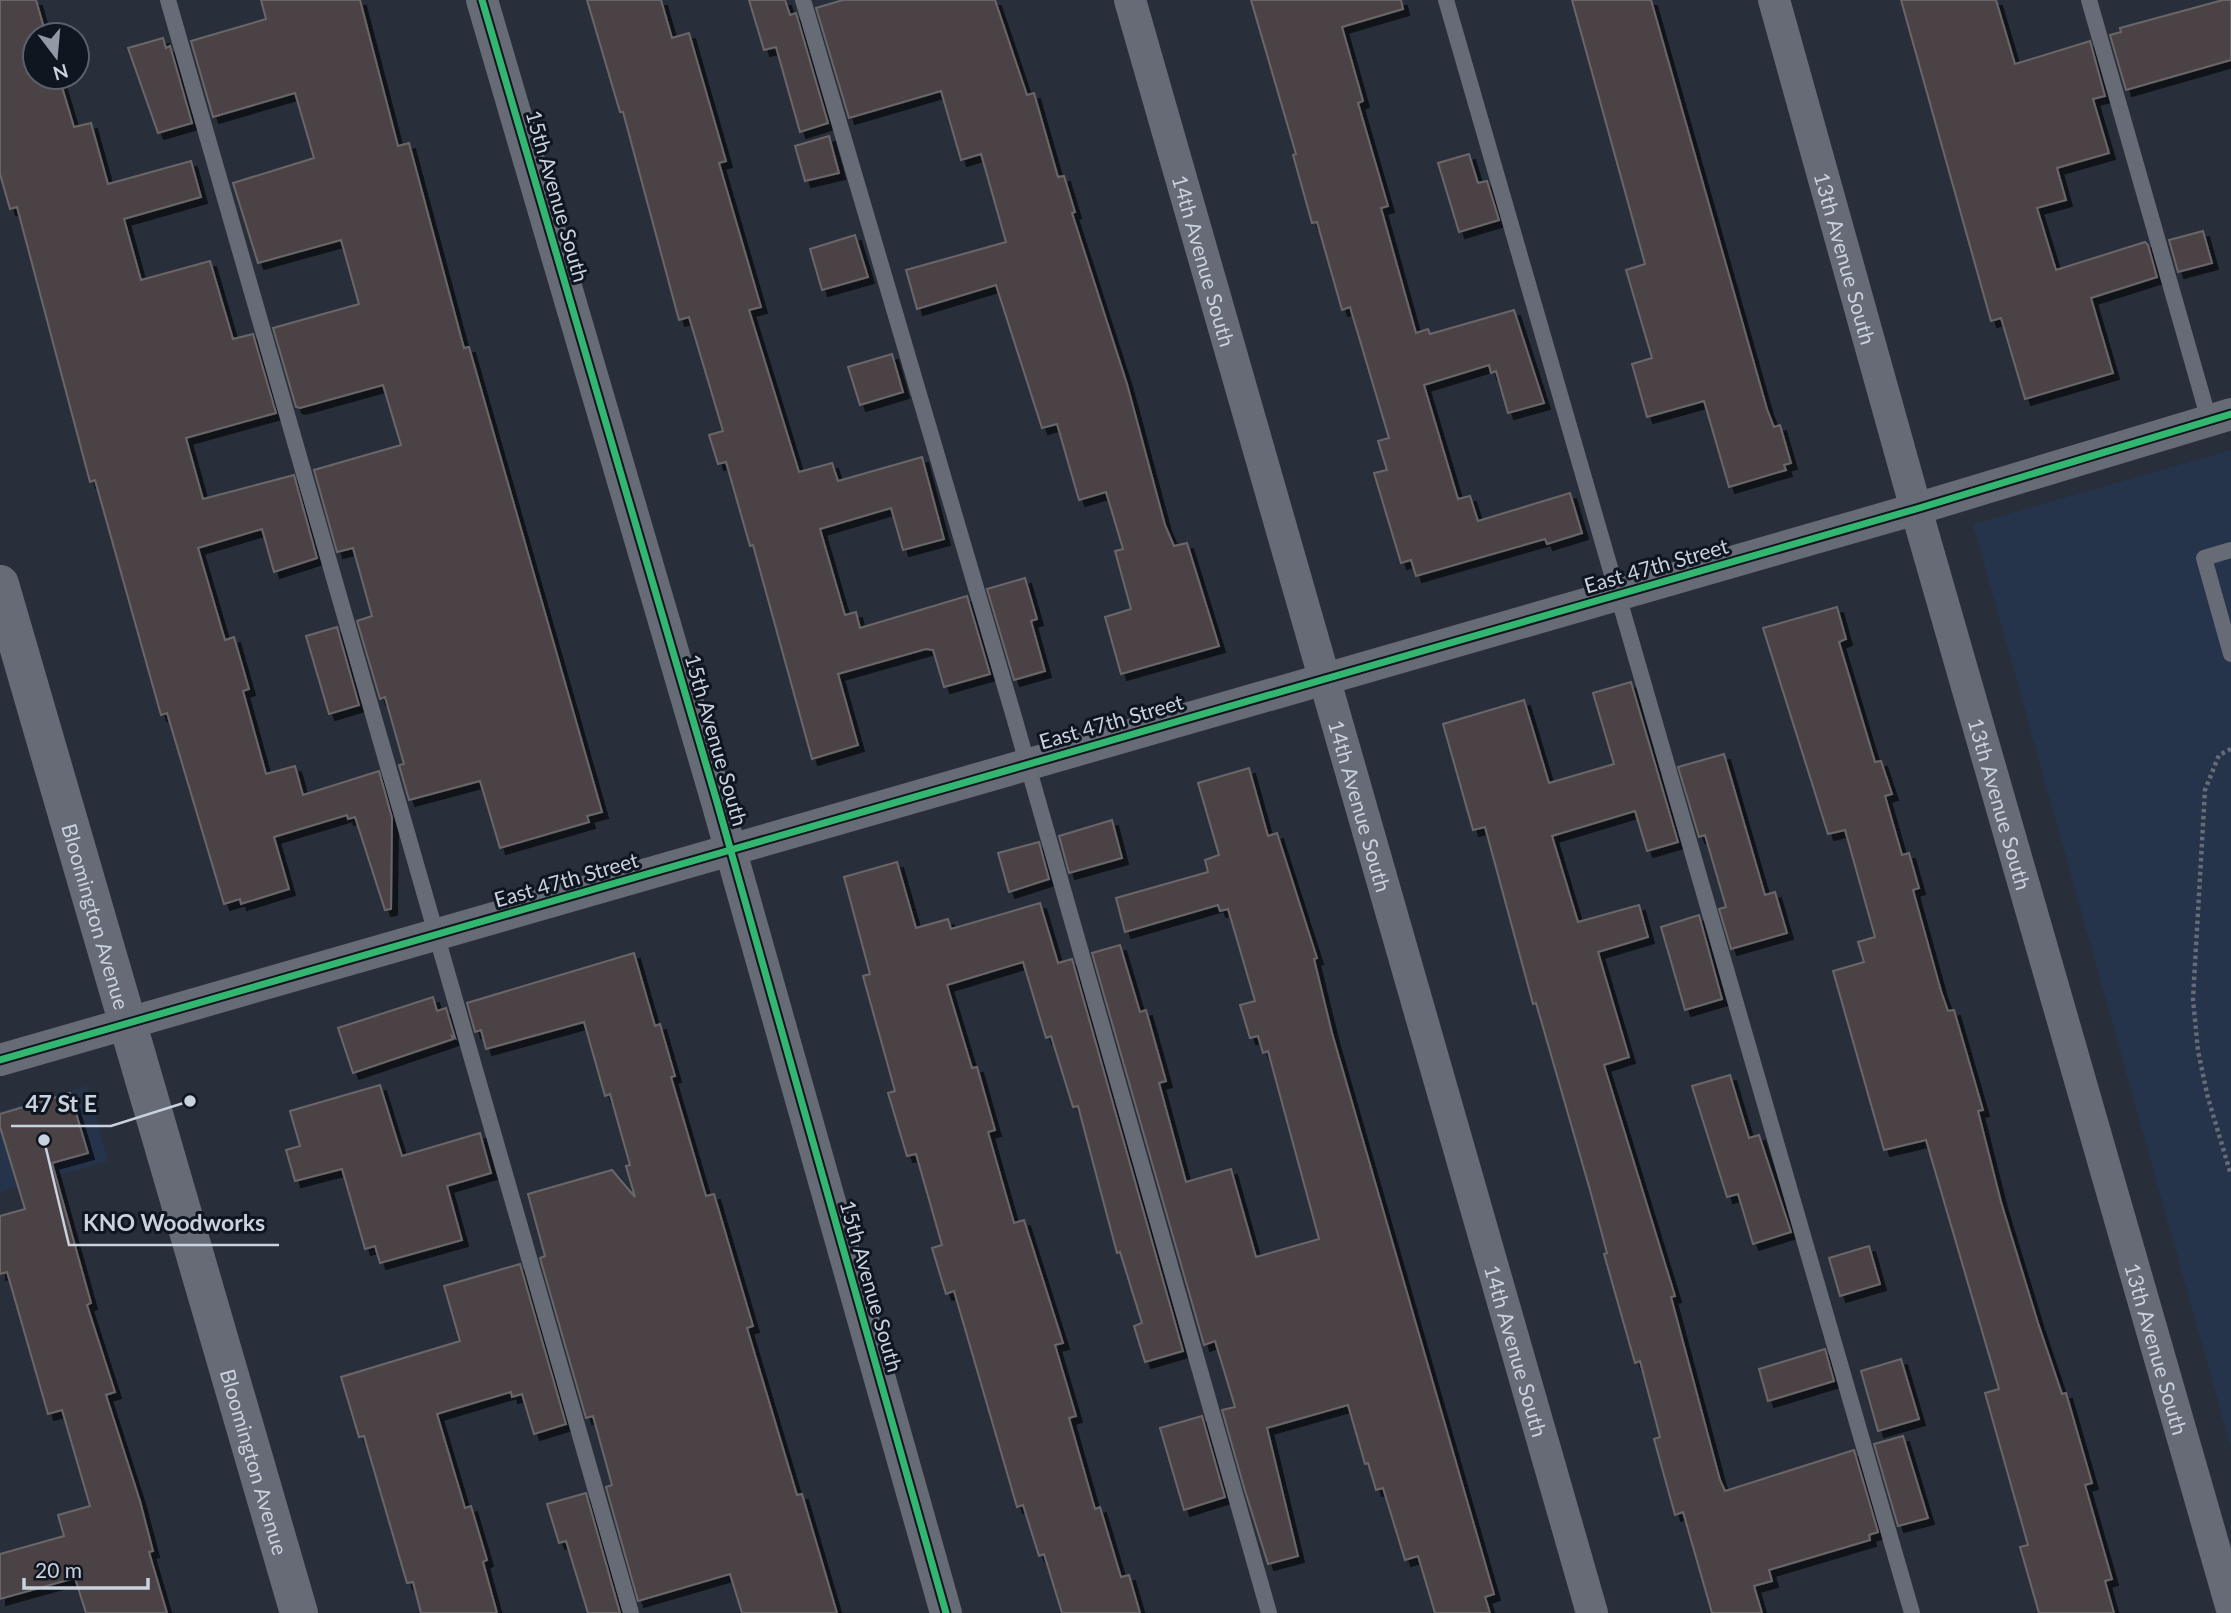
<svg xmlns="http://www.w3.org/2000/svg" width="2231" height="1613" viewBox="0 0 2231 1613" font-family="Lato,sans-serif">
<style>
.built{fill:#25334b}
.building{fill:#4c4344;stroke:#696669;stroke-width:2;filter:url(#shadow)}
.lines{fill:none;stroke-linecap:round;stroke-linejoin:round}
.path{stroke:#666b75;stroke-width:4.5;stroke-dasharray:3.5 3.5;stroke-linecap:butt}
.lane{stroke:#666b75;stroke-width:16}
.street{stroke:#666b75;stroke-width:32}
.secondary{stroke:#666b75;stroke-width:38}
.cycleway-casing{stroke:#10161f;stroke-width:11}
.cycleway{stroke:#33b770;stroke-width:7}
.labels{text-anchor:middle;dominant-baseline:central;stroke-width:6;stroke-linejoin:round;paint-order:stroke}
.street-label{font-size:21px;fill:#c9d2df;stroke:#10161f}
.leader{fill:none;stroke:#c9d2df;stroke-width:2.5}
.callout-dot{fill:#c9d2df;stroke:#10161f;stroke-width:2.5}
.callout-label{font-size:23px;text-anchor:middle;font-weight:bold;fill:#c9d2df;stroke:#10161f;stroke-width:6;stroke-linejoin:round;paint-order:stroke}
</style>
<defs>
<filter id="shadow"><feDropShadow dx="6" dy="6" stdDeviation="0" flood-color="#0009"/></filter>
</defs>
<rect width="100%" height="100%" fill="#292f3a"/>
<!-- built -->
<g class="built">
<path d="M2231 450V1448L1973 524Z"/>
<path d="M88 1086 108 1161 0 1192V1111Z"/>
</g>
<!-- building -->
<g class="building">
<path d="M0 0H36L46 35H35V77H59L74 127 91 123 108 184 191 161 201 197 124 219 141 280 210 261 233 339 253 334 276 413 186 438 203 499 294 475 317 558 274 572 262 529 198 548 225 640 234 637 249 689 243 691 266 774 295 766 303 795 379 771 392 818 391 909 385 910 355 817 348 819 347 815 274 837 289 889 241 904 240 899 224 904 167 713 161 715 95 480 90 482 17 207 10 209 0 174Z"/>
<path d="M261 0H360L398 146 409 143 464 348 469 347 602 812 587 816 589 822 500 848 480 781 409 800 399 765 404 764 385 697 380 699 357 621 372 616 353 548 337 552 314 470 401 445 383 385 300 408 296 407 273 328 359 304 341 240 258 263 233 183 314 158 295 93 213 117 191 41 266 19Z"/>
<path d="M587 0H661L672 38 689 33 726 161 719 163 761 307 749 310 799 472 832 463 838 481 922 457 944 539 903 550 891 508 820 529 845 615 856 612 860 628 967 596 990 674 944 687 933 650 926 649 838 674 858 745 812 759 753 545 750 546 726 462 718 464 709 435 723 431 689 317 679 320 623 112H620Z"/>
<path d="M749 0H785L790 15 796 13 828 123 800 132 776 47 764 50Z"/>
<path d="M843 0H995L1027 95 1034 93 1058 177 1064 176 1075 212 1072 213 1127 384 1165 525 1174 546 1187 543 1219 646 1121 674 1105 617 1131 609 1115 551 1123 549 1106 492 1079 500 1057 424 1042 428 996 285 917 309 906 270 1006 242 981 154 961 160 941 91 849 118 816 8Z"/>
<path d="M1251 0H1401L1403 9 1342 27 1363 101 1358 103 1388 206 1381 208 1416 333 1428 329 1430 334 1514 310 1544 403 1508 413 1496 371 1491 373 1489 365 1424 385 1458 499 1470 496 1478 521 1570 493 1582 533 1547 544 1545 539 1416 576 1411 560 1401 563 1374 473 1387 470 1378 441 1389 438 1350 307 1342 310 1317 222 1312 223 1293 155 1296 154Z"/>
<path d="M1572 0H1651L1767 409 1774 427 1780 425 1791 463 1784 465 1786 470 1729 487 1704 401 1647 417 1632 364 1652 358 1626 270 1645 264Z"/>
<path d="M1901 0H1996L2015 64 2090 41 2105 96 2093 99 2109 153 2057 168 2066 200 2037 208 2056 270 2145 242 2148 245 2157 277 2091 298 2113 373 2025 399 2001 318 1991 321Z"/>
<path d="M2223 0H2231V60L2126 90 2110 35 2121 32 2120 28Z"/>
<path d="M163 38 166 48 170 46 192 123 158 133 128 48Z"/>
<path d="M829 136 839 173 805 181 795 146Z"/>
<path d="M1469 154 1478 183 1487 181 1499 220 1459 232 1438 163Z"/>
<path d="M2203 231 2212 263 2178 272 2169 240Z"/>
<path d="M855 235 868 277 822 290 810 249Z"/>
<path d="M892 354 903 392 860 405 848 367Z"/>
<path d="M1025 578 1037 619 1031 621 1045 671 1014 680 987 589Z"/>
<path d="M1837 607 1846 639 1839 642 1875 762 1881 761 1892 794 1885 796 1902 855 1909 853 1919 888 1913 890 1941 991 1948 1011 1954 1010 1983 1110 1978 1111 2001 1202 2038 1323 2062 1394 2066 1393 2092 1483 2085 1485 2112 1579 2105 1581 2114 1613H2039L2020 1547 2028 1545 1985 1393 1999 1389 1926 1140 1884 1150 1833 971 1864 962 1858 942 1875 937 1845 830 1828 834 1763 628Z"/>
<path d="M337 627 359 705 329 714 306 636Z"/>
<path d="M1631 682 1678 842 1647 851 1635 811 1552 836 1578 922 1639 905 1648 937 1598 952 1629 1057 1604 1065 1675 1296 1671 1297 1720 1480 1725 1491 1854 1450 1878 1532 1869 1535 1870 1540 1769 1570 1772 1581 1754 1586 1762 1613H1712L1683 1512 1675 1515 1654 1439 1660 1437 1640 1361 1635 1363 1604 1254 1607 1253 1590 1190 1536 1003 1533 1004 1485 827 1473 830 1443 724 1524 700 1549 783 1614 764 1593 693Z"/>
<path d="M1724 754 1765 895 1775 892 1787 933 1731 949 1719 909 1726 907 1705 835 1699 837 1678 767Z"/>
<path d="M1249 768 1268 836 1277 833 1317 958 1314 959 1332 1033 1494 1594 1485 1597 1490 1613H1435L1418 1556 1405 1560 1383 1488 1376 1490 1368 1463 1365 1464 1348 1405 1267 1428 1298 1556 1268 1564 1245 1491 1222 1410 1235 1407 1215 1341 1204 1345 1092 953 1120 945 1140 1012 1146 1010 1166 1081 1159 1083 1186 1182 1231 1169 1256 1257 1319 1239 1268 1051 1263 1053 1258 1036 1250 1038 1240 1005 1255 1001 1228 909 1220 911 1218 905 1125 932 1116 898 1208 872 1205 860 1219 855 1198 783Z"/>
<path d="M1112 820 1122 858 1069 873 1059 836Z"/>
<path d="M1039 842 1049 879 1009 892 998 853Z"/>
<path d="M897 862 916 928 948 919 951 929 1040 903 1058 963 1072 959 1183 1351 1145 1362 1134 1326 1142 1323 1120 1252 1117 1253 1078 1106 1073 1107 1051 1036 1046 1038 1023 962 947 985 972 1068 977 1067 995 1130 988 1132 1014 1223 1024 1220 1063 1343 1055 1345 1076 1416 1069 1418 1095 1509 1100 1507 1121 1577 1129 1575 1140 1613H1062L1044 1554 1039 1556 1023 1505 1017 1507 954 1291 946 1294 932 1248 942 1245 916 1154 907 1156 888 1093 895 1091 863 976 870 974 844 877Z"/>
<path d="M1699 915 1722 999 1685 1010 1661 927Z"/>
<path d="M634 953 655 1026 660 1024 675 1076 671 1077 706 1196 714 1194 753 1326 747 1328 797 1495 802 1494 837 1613H742L730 1574 638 1601 606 1487 612 1485 593 1416 586 1418 540 1258 545 1256 528 1194 612 1170 635 1197 626 1166 630 1165 610 1094 605 1096 584 1022 486 1049 481 1030 475 1032 467 1003Z"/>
<path d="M433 997 437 1011 446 1008 455 1038 452 1036 453 1039 353 1073 338 1028Z"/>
<path d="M1730 1075 1749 1138 1759 1135 1791 1232 1753 1244 1738 1194 1727 1197 1692 1086Z"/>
<path d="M380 1085 402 1156 480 1133 491 1173 447 1186 462 1240 380 1263 375 1246 365 1249 342 1169 295 1181 286 1150 300 1146 290 1111Z"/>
<path d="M70 1093 88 1153 52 1163 91 1303 87 1305 115 1392 106 1395 140 1501 153 1551 149 1552 167 1613H86L75 1578 0 1599V1554L64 1536 58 1515 90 1506 62 1410 48 1414 7 1272 0 1274V1216L25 1209 0 1127V1114Z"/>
<path d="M1869 1246 1880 1284 1840 1296 1829 1258Z"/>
<path d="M520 1264 566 1424 534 1434 522 1394 512 1397 511 1392 437 1414 465 1508 471 1506 487 1560 483 1562 497 1613H421L413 1582 407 1583 364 1436 359 1437 341 1377 460 1341 444 1286Z"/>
<path d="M1825 1349 1834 1381 1768 1401 1759 1369Z"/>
<path d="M1901 1359 1919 1419 1878 1431 1861 1371Z"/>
<path d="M1202 1416 1225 1497 1184 1510 1160 1428Z"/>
<path d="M1903 1436 1928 1518 1898 1526 1874 1444Z"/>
<path d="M586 1493 620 1613H588L566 1541 559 1543 547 1504Z"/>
</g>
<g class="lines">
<!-- path -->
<path class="path" d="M2231 749 2219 755 2205 790 2193 999 2198 1051 2208 1098 2231 1175"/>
<!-- lane -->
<g class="lane">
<path d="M168 0 631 1613"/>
<path d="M803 0 1014 717 1269 1613"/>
<path d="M1446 0 1912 1613"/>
<path d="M2089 0 2209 420"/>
<path d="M2231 550 2204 558 2231 654"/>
</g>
<!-- street -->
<g class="street">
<path d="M482 0 717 802 946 1613"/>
<path id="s1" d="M1130 0 1592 1613"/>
<path id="s2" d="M1774 0 1916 509 2231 1606"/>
<path d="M0 1060 1916 509 2231 414"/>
</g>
<!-- secondary -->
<path class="secondary" id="s3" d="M0 584 299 1613"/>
<defs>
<g id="cycleway">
<path d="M482 0 717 802 946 1613"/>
<path d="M0 1060 1916 509 2231 414"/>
</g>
</defs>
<!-- cycleway casing -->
<use href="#cycleway" class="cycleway-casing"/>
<!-- cycleway -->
<use href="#cycleway" class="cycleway"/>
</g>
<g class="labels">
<!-- street labels -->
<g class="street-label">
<text transform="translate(558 196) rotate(74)">15th Avenue South</text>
<text stroke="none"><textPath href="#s2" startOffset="268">13th Avenue South</textPath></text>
<text stroke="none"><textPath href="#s1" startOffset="271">14th Avenue South</textPath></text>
<text transform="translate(1656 565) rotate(-16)">East 47th Street</text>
<text transform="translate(1111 721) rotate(-16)">East 47th Street</text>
<text transform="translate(717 740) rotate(74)">15th Avenue South</text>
<text stroke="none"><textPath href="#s2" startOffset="835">13th Avenue South</textPath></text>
<text stroke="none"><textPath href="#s1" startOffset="838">14th Avenue South</textPath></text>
<text transform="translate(566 879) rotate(-16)">East 47th Street</text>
<text stroke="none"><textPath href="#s3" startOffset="346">Bloomington Avenue</textPath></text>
<text transform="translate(872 1286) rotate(74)">15th Avenue South</text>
<text stroke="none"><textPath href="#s2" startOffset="1402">13th Avenue South</textPath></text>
<text stroke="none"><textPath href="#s1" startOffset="1405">14th Avenue South</textPath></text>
<text stroke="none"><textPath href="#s3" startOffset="914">Bloomington Avenue</textPath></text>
</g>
</g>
<!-- callouts -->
<path class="leader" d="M190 1101L111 1126H11M44 1140L69 1245H279"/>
<g class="callout-dot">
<circle cx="190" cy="1101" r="7"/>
<circle cx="44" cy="1140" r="7"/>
</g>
<g class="callout-label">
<text x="61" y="1112">47 St E</text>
<text x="174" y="1231">KNO Woodworks</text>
</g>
<!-- north arrow -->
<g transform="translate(56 56) rotate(164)"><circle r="33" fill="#10161f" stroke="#5a616c" stroke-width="2"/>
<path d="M0-5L12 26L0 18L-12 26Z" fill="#9199a5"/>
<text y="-10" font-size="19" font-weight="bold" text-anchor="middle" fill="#c9d2df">N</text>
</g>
<!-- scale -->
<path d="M24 1578v10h124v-10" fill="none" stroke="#c9d2df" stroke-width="3.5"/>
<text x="35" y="1578" font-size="21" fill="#c9d2df" stroke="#10161f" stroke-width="5" paint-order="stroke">20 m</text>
</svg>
